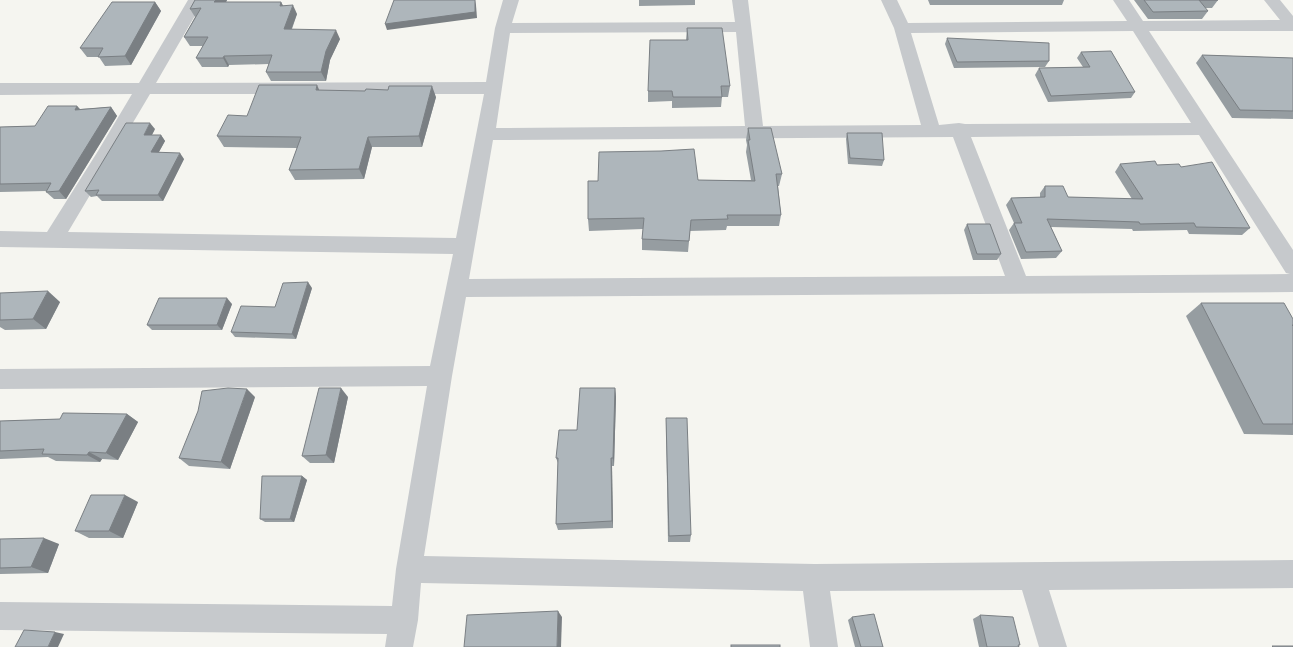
<svg xmlns="http://www.w3.org/2000/svg" width="1293" height="647" viewBox="0 0 1293 647" font-family="Roboto,sans-serif">
<style>
.lines{fill:none;stroke-linecap:round;stroke-linejoin:round}
.minor{fill:#c6c9cc;fill-rule:evenodd}
.wall{fill:#969da1}
.shaded-wall{fill:#7a7f83}
.building{fill:#aeb6bb;stroke:#7a7f83}
</style>
<rect width="100%" height="100%" fill="#f5f5f0"/>
<g class="lines">
<!-- minor -->
<path class="minor" d="M188 0H204L156 83 486 82 495 28 503 0H519L512 23 735 22 732 0H748L763 126 921 125 894 28 881 0H897L908 23 1127 21 1113 0H1129L1143 21 1280 20 1264 0H1280L1293 16V31H1149L1293 250V292L466 297 452 376 424 556 815 564 1293 560V588L1049 590 1067 647H1039L1022 590 830 591 838 647H810L803 591 421 583 418 620 413 647H385L387 634 0 630V602L392 606 396 569 427 386 0 389V369L430 366 453 254 0 247V231L47 232 98 151 132 94 0 95V83H139ZM1133 31 1191 123 965 124 959 123 939 125 911 33ZM736 32 745 126 496 128 510 33ZM150 94H484L456 238 68 232ZM1199 135 1286 273 1290 274 1026 276 971 137ZM953 137 1005 276 469 279 493 140Z"/>
</g>
<!-- wall -->
<g class="wall">
<path d="M195 0H227L226 2H281L283 6 297 14 292 29 340 39 330 60 326 81H271L266 72 269 64 229 65 228 67H202L196 58 203 46H190L184 37 195 17 190 9Z"/>
<path d="M639 0H695V5L639 6Z"/>
<path d="M928 0H1064L1062 5H930Z"/>
<path d="M1134 0H1218L1212 8H1205L1208 11 1202 19H1148Z"/>
<path d="M155 2 161 11 131 65 105 66 99 57H87L80 48Z"/>
<path d="M687 28 730 86 728 97H722L721 107 672 108V101L648 102V91L686 40Z"/>
<path d="M947 38 1049 61 1045 67 954 68 945 44Z"/>
<path d="M1081 52 1135 92 1131 98 1048 102 1035 75 1039 68 1083 67 1077 58Z"/>
<path d="M1202 55 1293 58V119L1232 118 1196 63Z"/>
<path d="M319 90 436 97 422 147H372L364 179 295 180 289 170 297 148 224 147 217 136Z"/>
<path d="M77 106 80 109 111 107 117 116 66 199H54L46 192 47 191 0 192V127L35 126Z"/>
<path d="M748 128 782 174 779 186H778L781 215 779 226H727L726 230 690 231 688 252 642 250V239L643 229 589 231 588 219 698 180H751L746 152 747 145 746 140Z"/>
<path d="M155 129 152 135H161L165 141 159 152 184 159 163 201H102L97 196 91 197 85 191Z"/>
<path d="M847 133 884 160 882 166 848 164 846 139Z"/>
<path d="M1120 164 1157 165 1181 167 1250 228 1242 235 1189 234 1187 230 1133 231 1132 229 1051 227 1062 251 1056 258 1021 259 1009 230 1014 223 1006 205 1011 198 1040 197V193L1045 186 1068 197 1132 199 1115 172Z"/>
<path d="M967 224 1001 254 997 260H973L964 230Z"/>
<path d="M312 288 296 339 235 337 231 332Z"/>
<path d="M0 293 60 302 46 329 5 330 0 327Z"/>
<path d="M1201 303 1293 319V435L1244 434 1186 316Z"/>
<path d="M232 304 222 330H152L147 325Z"/>
<path d="M615 388 616 397 614 466H612L613 528 558 530 556 524 558 463 556 458 577 430Z"/>
<path d="M255 397 230 469 189 466 179 458Z"/>
<path d="M348 397 334 463H310L302 456Z"/>
<path d="M127 414 138 422 118 460 102 459 100 462 56 461 48 457 0 459V421L60 419Z"/>
<path d="M666 418 691 535 690 542H668L666 427Z"/>
<path d="M302 476 307 480 294 522H265L260 519Z"/>
<path d="M138 502 123 538H89L75 531Z"/>
<path d="M0 539 59 544 48 573 0 574Z"/>
<path d="M980 615 1020 645H1018L1019 647H979L973 619Z"/>
<path d="M852 617 883 647H855L848 620Z"/>
</g>
<!-- shaded-wall -->
<g class="shaded-wall">
<path d="M216 0H227L226 2H214Z"/>
<path d="M475 0 476 5 477 18 387 30 385 24Z"/>
<path d="M155 2 161 11 131 65 125 56Z"/>
<path d="M281 2 286 11 280 6Z"/>
<path d="M293 5 297 14 288 38 284 29Z"/>
<path d="M336 30 340 39 330 60 326 81 321 72 326 51Z"/>
<path d="M224 56 229 65 228 67 223 58Z"/>
<path d="M317 85 322 96 316 90Z"/>
<path d="M432 86 436 97 422 147 419 136Z"/>
<path d="M77 106 84 114 75 110Z"/>
<path d="M111 107 117 116 66 199 59 191Z"/>
<path d="M150 123 155 129 149 140 144 135Z"/>
<path d="M161 135 165 141 156 157 151 152Z"/>
<path d="M368 137 372 147 364 179 359 169Z"/>
<path d="M180 153 184 159 163 201 158 195Z"/>
<path d="M308 282 312 288 296 339 292 334Z"/>
<path d="M48 291 60 302 46 329 33 319Z"/>
<path d="M227 298 232 304 222 330 217 325Z"/>
<path d="M341 388 348 397 334 463 326 455Z"/>
<path d="M615 388 616 397 614 466 613 458Z"/>
<path d="M247 389 255 397 230 469 221 462Z"/>
<path d="M127 414 138 422 118 460 106 453Z"/>
<path d="M89 452 102 459 100 462 87 455Z"/>
<path d="M611 458 612 466 613 528 612 521Z"/>
<path d="M302 476 307 480 294 522 290 519Z"/>
<path d="M125 495 138 502 123 538 109 531Z"/>
<path d="M44 538 59 544 48 573 31 567Z"/>
<path d="M558 611 562 617 561 647H557Z"/>
<path d="M55 632 64 634 58 647H48Z"/>
</g>
<!-- building -->
<g class="building">
<path d="M195 0H216L214 2H281L280 6 293 5 284 29 336 30 326 51 321 72H266L272 55 224 56 223 58H196L208 37H184L201 8 190 9Z"/>
<path d="M394 0H475V12L385 24Z"/>
<path d="M1144 0H1218H1199L1208 11 1153 12Z"/>
<path d="M112 2H155L125 56 98 57 103 48H80Z"/>
<path d="M687 28H722L730 86H721L722 97H673L672 91H648L650 40H688Z"/>
<path d="M947 38 1049 43V61L957 62Z"/>
<path d="M1111 51 1135 92 1051 96 1039 68 1090 67 1081 52Z"/>
<path d="M1202 55 1293 58V111L1240 110Z"/>
<path d="M259 85H317L316 90 365 91 366 89 388 90 389 86H432L419 136 368 137 359 169 289 170 301 137 217 136 228 115 247 116Z"/>
<path d="M48 106H77L75 110 111 107 59 191 46 192 51 183 0 184V127L35 126Z"/>
<path d="M126 123H150L144 135H161L151 152 180 153 158 195H96L99 190 85 191Z"/>
<path d="M748 128H771L782 174H776L781 215H727L728 219 691 220 689 241 642 239 644 218 588 219V181H598L599 152 661 151 694 149 698 180 755 181 748 140H750Z"/>
<path d="M847 133H882L884 160 850 158Z"/>
<path d="M1155 161 1157 165 1179 164 1181 167 1212 162 1250 228 1196 227 1194 223 1140 224 1139 222 1047 219 1062 251 1026 252 1014 223H1022L1011 198 1045 197V186H1063L1068 197 1143 199 1120 164Z"/>
<path d="M967 224H990L1001 254H977Z"/>
<path d="M308 282 292 334 231 332 241 306 275 307 283 283Z"/>
<path d="M48 291 33 319 0 320V293Z"/>
<path d="M159 298H227L217 325H147Z"/>
<path d="M1201 303H1284L1293 319V325H1292L1293 326V424H1263Z"/>
<path d="M228 388 247 389 221 462 179 458 198 411 202 391Z"/>
<path d="M319 388H341L326 455 302 456Z"/>
<path d="M580 388H615L613 458H611L612 521 556 524 558 458H556L559 430H577Z"/>
<path d="M63 413 127 414 106 453 89 452 87 455 42 454 44 449 0 451V421L60 419Z"/>
<path d="M666 418H687L691 535 669 536Z"/>
<path d="M262 476H302L290 519H260Z"/>
<path d="M91 495H125L109 531H75Z"/>
<path d="M44 538 31 567 0 568V539Z"/>
<path d="M558 611 557 647H464L467 615Z"/>
<path d="M874 614 883 647H861L852 617Z"/>
<path d="M980 615 1013 617 1020 645H1018L1019 647H987Z"/>
<path d="M24 630 55 632 48 647H15Z"/>
<rect x="731" y="645" width="49" height="2"/>
<path d="M1272 646H1293V647H1273Z"/>
</g>
</svg>
